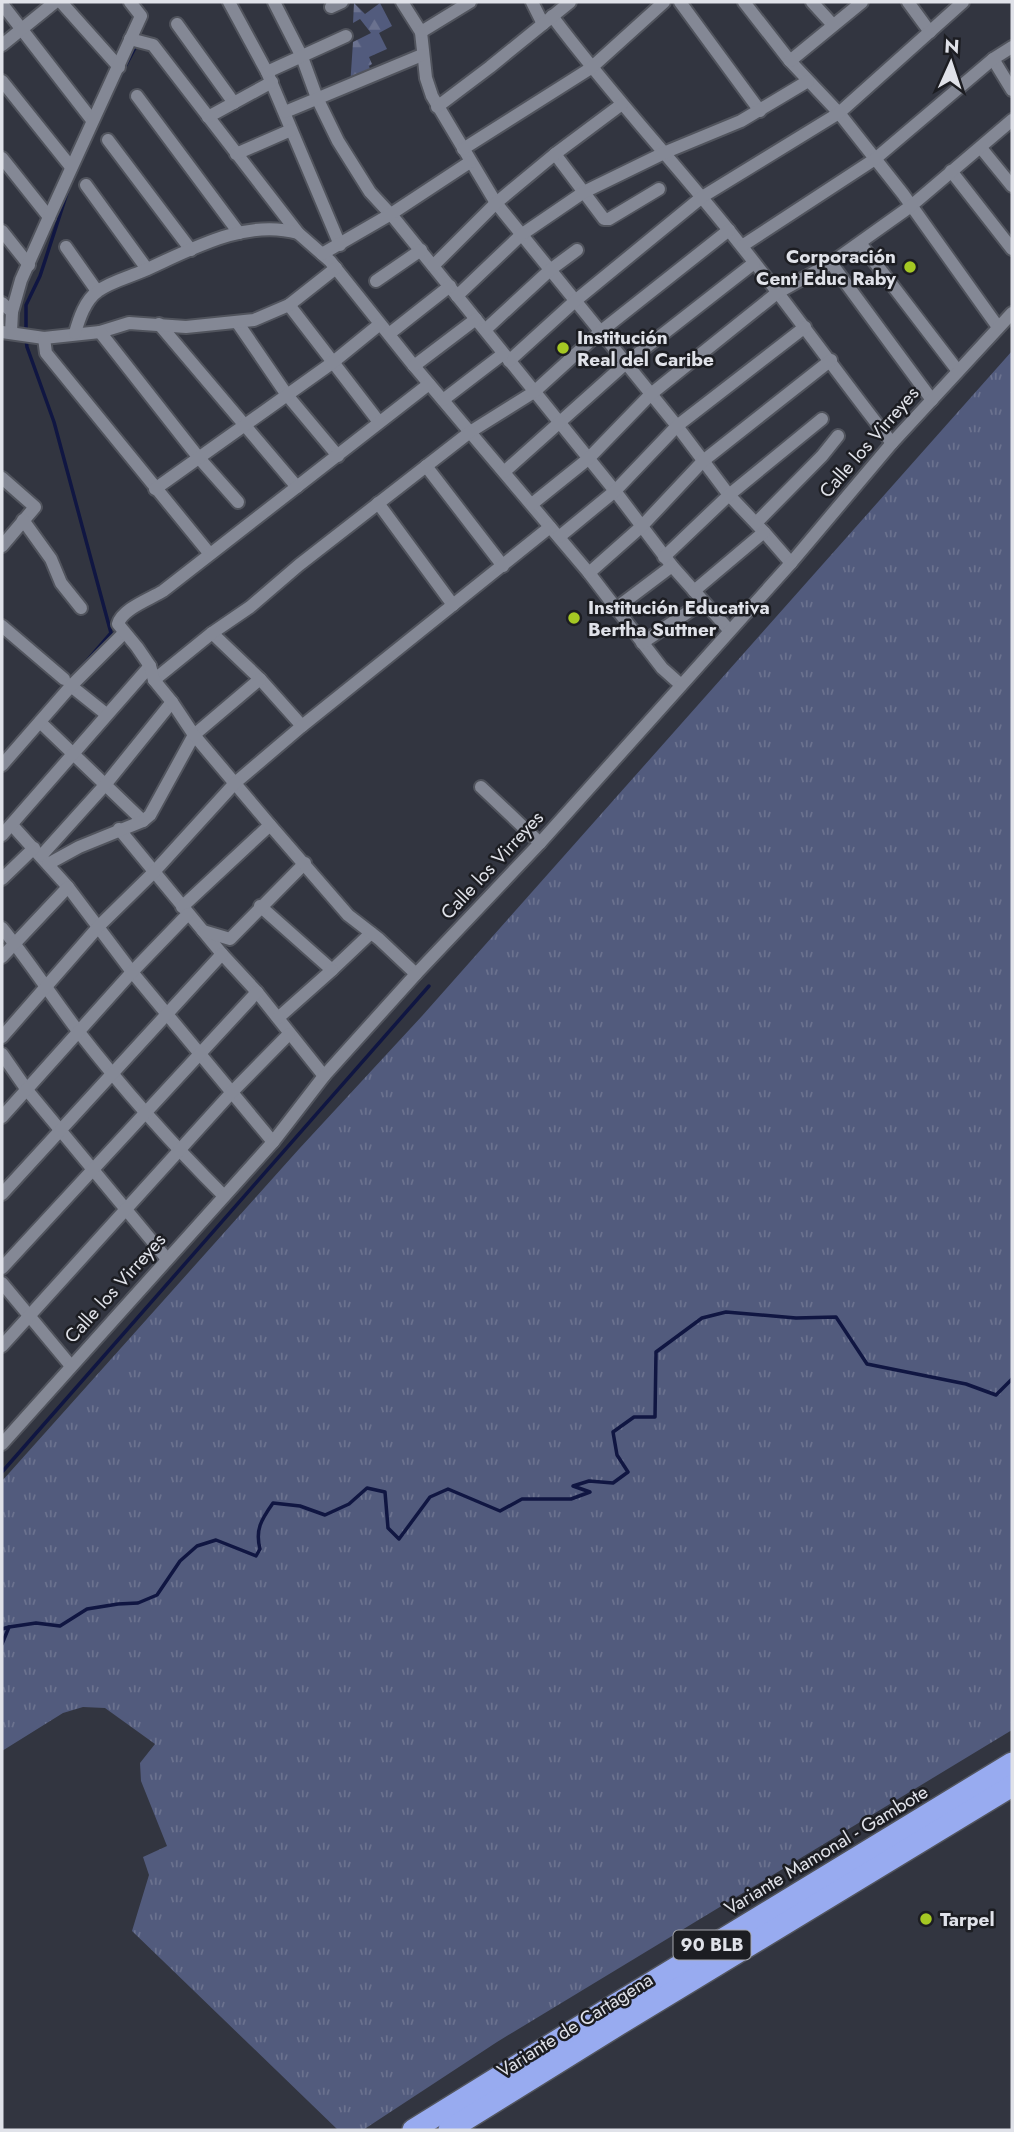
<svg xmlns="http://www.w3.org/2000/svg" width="1014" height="2132" viewBox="0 0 1014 2132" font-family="Jost,sans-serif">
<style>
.grass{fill:url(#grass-tufts)}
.forest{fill:url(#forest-firs)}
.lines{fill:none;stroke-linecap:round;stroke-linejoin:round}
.stream{stroke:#101642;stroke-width:3.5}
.street-casing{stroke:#51545d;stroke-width:16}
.highway-casing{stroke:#51545d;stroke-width:24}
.street{stroke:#848895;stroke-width:12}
.highway{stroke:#98abf0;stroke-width:21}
.poi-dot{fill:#a5c823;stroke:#1c1d22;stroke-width:2.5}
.labels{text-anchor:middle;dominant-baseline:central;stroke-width:5;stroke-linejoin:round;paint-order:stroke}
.shield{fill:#1c1d22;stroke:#a5a7ad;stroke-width:2}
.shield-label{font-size:18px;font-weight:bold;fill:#e0e2e9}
.poi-label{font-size:19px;font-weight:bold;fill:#e0e2e9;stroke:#1c1d22;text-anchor:start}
.street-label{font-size:19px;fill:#e0e2e9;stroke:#1c1d22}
</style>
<defs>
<pattern id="grass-tufts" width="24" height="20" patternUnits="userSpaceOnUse" patternTransform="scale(1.75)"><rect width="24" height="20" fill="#525b7d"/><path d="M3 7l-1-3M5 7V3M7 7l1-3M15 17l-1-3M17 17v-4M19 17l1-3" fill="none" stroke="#6b728f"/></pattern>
<pattern id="forest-firs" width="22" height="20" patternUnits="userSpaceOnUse" patternTransform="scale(1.75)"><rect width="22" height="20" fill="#525b7d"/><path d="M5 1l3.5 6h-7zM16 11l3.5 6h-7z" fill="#6b728f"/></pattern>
</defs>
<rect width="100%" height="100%" fill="#323540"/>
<!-- grass -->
<path class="grass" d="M1012 351V1730L497 2042 363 2130H338L132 1931 149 1875 143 1857 167 1846 141 1781 140 1763 155 1744 105 1708 83 1707 63 1713 2 1751V1481L299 1149 422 1016Z"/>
<!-- forest -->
<path class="forest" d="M354 3 365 14 380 3 392 26 379 33 387 49 369 57 372 64 369 66 370 69 354 78 350 87 353 42 371 33 360 19 353 23Z"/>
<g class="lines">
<!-- stream -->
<g class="stream">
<path d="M119 78 136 46"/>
<path d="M26 332V305L40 276 69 187"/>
<path d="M26 340 27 347 54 422 111 633 80 669"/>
<path d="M2 1472 429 986"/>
<path d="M2 1629 9 1627"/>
<path d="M2 1644 9 1627 36 1623 60 1626 87 1609 118 1604 138 1603 157 1595 180 1561 197 1546 216 1540 256 1556 260 1549C255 1530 261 1520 273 1503L300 1506 325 1515 349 1504 367 1488 385 1492 388 1528 399 1539 430 1497 448 1489 500 1511 522 1499H571L590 1492 573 1486 589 1481 613 1483 628 1472 617 1455 613 1432 634 1417H655L656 1352 702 1318 726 1312 796 1318 836 1317 867 1364 966 1384 996 1395 1012 1379"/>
</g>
<defs>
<g id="street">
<path d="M61 2 119 67"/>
<path d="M229 2 267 72 340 245"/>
<path d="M274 2 302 57 317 98 338 141 370 192 394 218 615 491 672 566 729 630"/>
<path d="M402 2 421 32 426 78 432 96 496 203 677 426 729 495 764 532 791 563"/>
<path d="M532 2 543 24"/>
<path d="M680 2 760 111"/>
<path d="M744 2 790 61 839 113 903 194 998 327"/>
<path d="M812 2 833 25"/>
<path d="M908 2 930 32"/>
<path d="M2 4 92 120"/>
<path d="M331 7 342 2"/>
<path d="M552 16C611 95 678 166 739 243 792 309 840 377 892 443"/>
<path d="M177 24 234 103"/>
<path d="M421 32 470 2"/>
<path d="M130 39 153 45 298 233 330 261 414 366 589 573 662 668 681 685"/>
<path d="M2 45 55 2"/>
<path d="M993 59 1012 90"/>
<path d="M790 61 862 2"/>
<path d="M267 72 346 36"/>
<path d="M2 81 71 167"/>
<path d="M137 96 239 233"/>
<path d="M437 107 490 67 570 2"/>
<path d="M285 112 422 55"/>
<path d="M208 117 272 82"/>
<path d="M108 140 191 250"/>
<path d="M981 148 1012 186"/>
<path d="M463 149 591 68 664 2"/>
<path d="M236 154 291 130"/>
<path d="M555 154 604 219H609L659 189"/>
<path d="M2 158 49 217"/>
<path d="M951 171 1012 249"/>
<path d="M86 185 147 269"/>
<path d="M2 231 29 265"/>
<path d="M860 243 958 371"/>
<path d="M742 246 875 159 993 59 1012 47"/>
<path d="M66 247 97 291"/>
<path d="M322 254 391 214 470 162"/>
<path d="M831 263 932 400"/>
<path d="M433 266 496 203 555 154 622 104"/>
<path d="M376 281 421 250"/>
<path d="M457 296 521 235 584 192 666 152 741 121 808 81"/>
<path d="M2 303 12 312 11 332"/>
<path d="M289 305 379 422"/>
<path d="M12 312 21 280 49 217 141 16 130 2"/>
<path d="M237 322 287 395 338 456"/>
<path d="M159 324 297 487"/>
<path d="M485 330 550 270 577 250"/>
<path d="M2 332 44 338 100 332 129 323 186 327 254 320 289 305 336 268"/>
<path d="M100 332 199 458 238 502"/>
<path d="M75 333C79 319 85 300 98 291 110 282 129 277 143 271 190 250 245 218 298 233"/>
<path d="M389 334 450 286"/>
<path d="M44 338 46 353 209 553"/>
<path d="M509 361 575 301 702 197 839 113 963 2"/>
<path d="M414 366 476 319"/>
<path d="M443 400 503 354"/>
<path d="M426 466 503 566"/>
<path d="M504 472 626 363 754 263"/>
<path d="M2 478 35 507 2 546"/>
<path d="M155 489 332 363 380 324"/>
<path d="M378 503 453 605"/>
<path d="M532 504 588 459 651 394 777 293 831 263 911 206 1012 120"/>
<path d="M23 520 51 559 61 583 81 608"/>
<path d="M756 523 822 456 838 436"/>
<path d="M559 537 615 491 677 426 805 327"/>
<path d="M664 557 729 495 822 419"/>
<path d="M589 573 642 526 703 461 831 360"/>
<path d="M694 591 764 532"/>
<path d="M615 609 672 566"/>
<path d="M2 626 64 679"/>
<path d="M212 633 260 679 302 726"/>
<path d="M642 643 703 602"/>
<path d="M154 680 212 633 250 607 299 565 470 432 534 392 600 332 729 230"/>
<path d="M71 686 106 714"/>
<path d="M40 722 143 821"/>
<path d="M2 765 71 686 124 633"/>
<path d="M481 787 540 843"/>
<path d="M12 825 68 887 132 972 273 1142"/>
<path d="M119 829 222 954 257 992 324 1076"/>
<path d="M2 835 150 666"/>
<path d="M41 856 105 785 172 702"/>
<path d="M48 864 79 847 143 821 150 815 194 735 260 679"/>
<path d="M2 879 34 848"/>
<path d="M260 906 332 970 371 933"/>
<path d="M182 907 270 825"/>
<path d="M2 928C29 961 52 997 78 1031 123 1089 172 1144 224 1196"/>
<path d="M203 931 230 939 305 863"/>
<path d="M2 957 68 887"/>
<path d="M416 974 379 939 348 915 270 825 194 735 172 702 154 680 150 666 137 647 118 624C122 609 150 599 163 591L429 384"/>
<path d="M278 1018 332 970"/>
<path d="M2 1037 99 926 153 873 235 783 302 726 550 527"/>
<path d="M2 1054 27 1090 167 1259"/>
<path d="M2 1117 132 972 188 914"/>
<path d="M2 1194 222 954"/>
<path d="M2 1268 257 992"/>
<path d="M2 1283 71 1366"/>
<path d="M2 1346 233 1091 289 1034"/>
<path d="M2 1444 273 1142 324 1076 416 974 540 843 791 563 892 443 1012 313"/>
</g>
<g id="highway">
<path d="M413 2130 608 2009 1012 1763"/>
<path d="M449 2130 618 2025 1012 1786"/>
</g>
</defs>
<!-- street casing -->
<use href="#street" class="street-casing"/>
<!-- highway casing -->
<use href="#highway" class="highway-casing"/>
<!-- street -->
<use href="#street" class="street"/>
<!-- highway -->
<use href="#highway" class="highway"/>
</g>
<!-- markers -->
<g class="poi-dot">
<circle cx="910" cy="267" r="7"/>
<circle cx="563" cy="348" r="7"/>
<circle cx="574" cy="618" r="7"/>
<circle cx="926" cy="1919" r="7"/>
</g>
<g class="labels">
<!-- shield labels -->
<rect class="shield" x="673.5" y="1930.5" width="77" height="29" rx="5"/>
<g class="shield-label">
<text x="712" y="1945">90 BLB</text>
</g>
<!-- poi labels -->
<g class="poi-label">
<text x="896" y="256" text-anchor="end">Corporación<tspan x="896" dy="22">Cent Educ Raby</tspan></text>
<text x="577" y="337">Institución<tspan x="577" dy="22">Real del Caribe</tspan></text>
<text x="588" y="607">Institución Educativa<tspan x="588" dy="22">Bertha Suttner</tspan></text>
<text x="940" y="1919">Tarpel</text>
</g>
<!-- street labels -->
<g class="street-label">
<text transform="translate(869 442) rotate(-49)">Calle los Virreyes</text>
<text transform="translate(492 865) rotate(-47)">Calle los Virreyes</text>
<text transform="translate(115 1288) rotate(-48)">Calle los Virreyes</text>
<text transform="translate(826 1850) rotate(-31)">Variante Mamonal - Gambote</text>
<text transform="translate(575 2025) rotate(-32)">Variante de Cartagena</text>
</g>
</g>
<!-- border -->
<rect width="1014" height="2132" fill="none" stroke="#e0e2e9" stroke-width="7"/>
<!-- north arrow -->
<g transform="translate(951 63) rotate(3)" stroke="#1c1d22" stroke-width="5" paint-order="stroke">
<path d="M0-5L12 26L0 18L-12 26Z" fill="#e0e2e9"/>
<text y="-10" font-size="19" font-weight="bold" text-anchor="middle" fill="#e0e2e9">N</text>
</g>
</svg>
